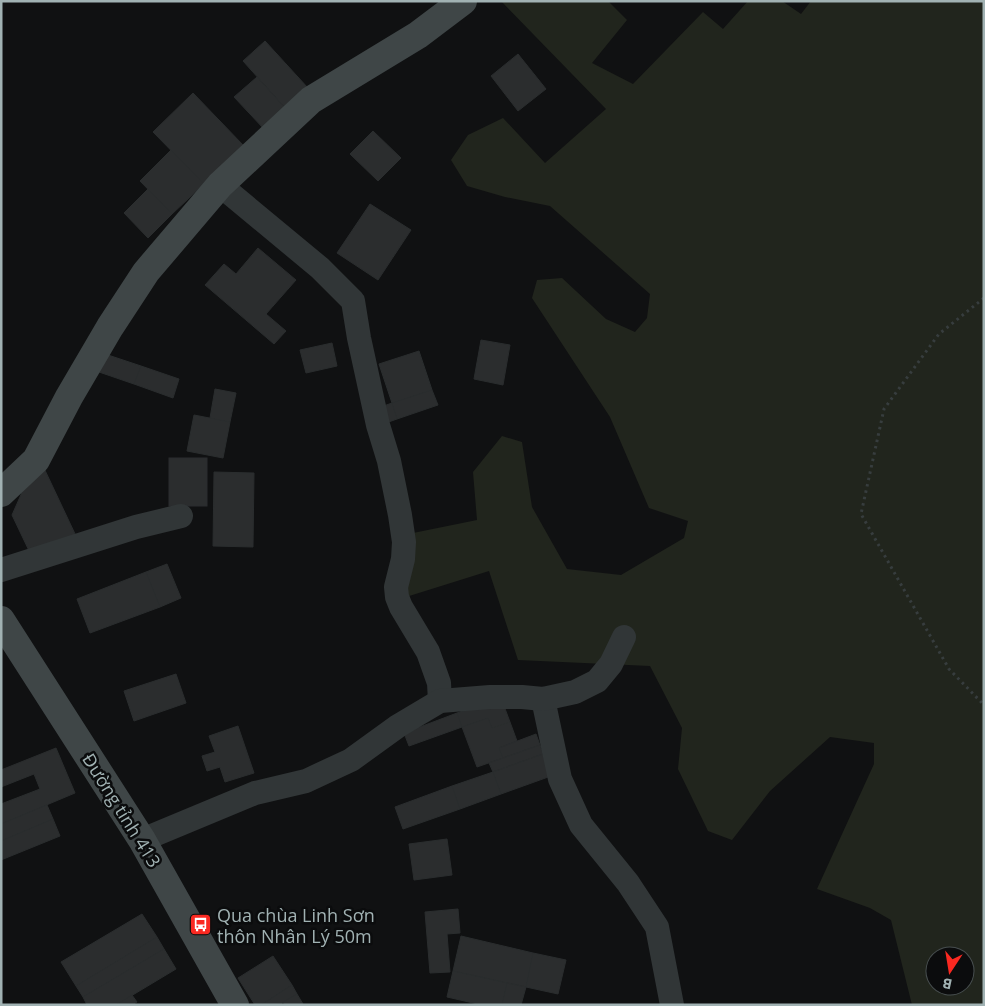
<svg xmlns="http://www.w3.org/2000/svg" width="985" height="1006" viewBox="0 0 985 1006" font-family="'Open Sans',sans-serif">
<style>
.green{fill:#21251d;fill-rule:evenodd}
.building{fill:#2b2d2e;stroke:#2a2d2e}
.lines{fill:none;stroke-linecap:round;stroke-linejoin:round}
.path{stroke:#373d3e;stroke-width:3;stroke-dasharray:2.5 4;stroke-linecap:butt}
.street{stroke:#313637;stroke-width:24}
.secondary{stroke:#3f4647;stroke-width:28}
.labels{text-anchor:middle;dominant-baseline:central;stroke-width:5;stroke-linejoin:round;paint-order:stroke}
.street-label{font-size:18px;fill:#a1b2b3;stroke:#0b0c0d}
.poi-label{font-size:18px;fill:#a1b2b3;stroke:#0b0c0d;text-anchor:start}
</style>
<rect width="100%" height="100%" fill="#101112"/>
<!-- green -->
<path class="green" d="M501 1H608L627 20 592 63 633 84 703 12 723 29 748 1H782L801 14 811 1H984V1005H912L891 920 870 908 817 889 874 764V743L830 737 770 791 732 840 708 831 678 769 682 728 650 666 518 660 489 571 406 597 413 533 477 520 473 472 502 436 522 442 532 507 567 569 621 575 684 538 688 521 649 508 610 417 532 298 537 280 562 278 606 319 635 332 647 318 650 294 550 206 505 197 467 186 451 160 468 135 503 118 545 163 606 109ZM935 956H965V986H935Z"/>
<!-- building -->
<g class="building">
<path d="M265 41 308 88 286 109 243 61Z"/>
<path d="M518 54 546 89 518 111 491 76Z"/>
<path d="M257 77 286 109 264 129 234 97Z"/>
<path d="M193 93 243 145 204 184 153 132Z"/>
<path d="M373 131 401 158 378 181 350 154Z"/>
<path d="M171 150 204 184 172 214 140 181Z"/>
<path d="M148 189 172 214 148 238 124 213Z"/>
<path d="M370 204 411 230 378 280 337 253Z"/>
<path d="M258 248 296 280 266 314 286 331 274 344 205 285 224 264 236 274Z"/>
<path d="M481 340 510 345 503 385 474 379Z"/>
<path d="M332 343 337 366 306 373 300 350Z"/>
<path d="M419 351 432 390 392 403 379 364Z"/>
<path d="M105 354 141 366 134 384 99 372Z"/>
<path d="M141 366 179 379 173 398 134 384Z"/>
<path d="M215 389 236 393 230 422 210 418Z"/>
<path d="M432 390 438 405 397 419 392 403Z"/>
<path d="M392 403 397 419 383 424 378 408Z"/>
<path d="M194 415 230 422 223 458 187 451Z"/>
<rect x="169" y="458" width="38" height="48"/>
<path d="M43 466 76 536 32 557 12 515 31 472Z"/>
<path d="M214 472 254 473 253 547 213 546Z"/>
<path d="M167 564 181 598 160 607 146 572Z"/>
<path d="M146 572 160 607 90 633 77 599Z"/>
<path d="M176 674 186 703 134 721 124 691Z"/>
<path d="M483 704 504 706 510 722 492 728 488 718 462 727 457 713Z"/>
<path d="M457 713 462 727 409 746 404 733Z"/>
<path d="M488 718 492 728 510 722 517 741 499 748 503 758 477 767 462 727Z"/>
<path d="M238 726 254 773 225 782 220 767 207 771 202 756 215 752 209 736Z"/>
<path d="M536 734 540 745 503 758 499 748Z"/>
<path d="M540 745 543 754 493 772 489 763Z"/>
<path d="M56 748 75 793 1 824V804L40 789 34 774 1 787V770Z"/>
<path d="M543 754 551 776 501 794 493 772Z"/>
<path d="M493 772 501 794 460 809 452 786Z"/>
<path d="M452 786 460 809 403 829 395 807Z"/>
<path d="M47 805 53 819 1 841V824Z"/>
<path d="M53 819 60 836 1 860V841Z"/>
<path d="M447 839 452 875 414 880 409 844Z"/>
<path d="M458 909 460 933 447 934 450 972 430 973 425 912Z"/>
<path d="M142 914 157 937 76 986 61 962Z"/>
<path d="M461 936 533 953 526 987 453 971Z"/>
<path d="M157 937 164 949 83 997 76 986Z"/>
<path d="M164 949 176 969 116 1005H87L83 997Z"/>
<path d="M533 953 566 960 558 994 526 987Z"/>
<path d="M273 956 292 985 261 1005H255L238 978Z"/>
<path d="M453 971 507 983 502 1005H482L447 997Z"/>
<path d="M507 983 526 987 521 1005H502Z"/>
<path d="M292 985 297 994 279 1005H261Z"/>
<path d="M297 994 303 1004 285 1005 283 1002Z"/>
<path d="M132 995 137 1002 132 1005H116Z"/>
</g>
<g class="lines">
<!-- path -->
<path class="path" d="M984 298 939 334 884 409 861 514 949 669 984 705"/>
<!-- street -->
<g class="street">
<path d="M220 185 320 268 353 301 359 338 378 425 389 461 400 515 404 542 403 559 396 587 397 597 401 607 428 652 439 683 440 701"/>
<path d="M1 570 136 527 181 516"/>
<path d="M543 699 560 779 581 825 628 883 657 927 672 1005"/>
<path d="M142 840 255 793 306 781 351 760 398 726 440 701 490 697H522L543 699 575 692 597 681 611 664 624 637"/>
</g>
<!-- secondary -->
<g class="secondary">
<path d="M1 493 36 460 69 397 110 327 146 272 220 185 311 100 418 35 463 1"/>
<path d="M1 620 142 840 235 1005"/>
</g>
</g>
<!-- icons -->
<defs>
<symbol id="bus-square" viewBox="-11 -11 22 22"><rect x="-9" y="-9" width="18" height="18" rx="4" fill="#fa2921" stroke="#0b0c0d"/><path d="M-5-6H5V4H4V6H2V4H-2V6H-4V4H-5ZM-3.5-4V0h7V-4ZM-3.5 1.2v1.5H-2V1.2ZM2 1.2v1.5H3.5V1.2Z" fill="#fff"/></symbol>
</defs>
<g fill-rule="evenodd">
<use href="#bus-square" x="188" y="912" width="25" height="25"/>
</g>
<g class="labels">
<!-- street labels -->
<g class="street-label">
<text transform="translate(122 810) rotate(58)">Đường tỉnh 413</text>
</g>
<!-- poi labels -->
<g class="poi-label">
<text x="217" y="915">Qua chùa Linh Sơn<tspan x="217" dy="21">thôn Nhân Lý 50m</tspan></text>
</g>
</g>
<!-- border -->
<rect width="985" height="1006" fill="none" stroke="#a1b2b3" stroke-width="5"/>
<!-- north arrow -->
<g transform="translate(950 971) rotate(192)"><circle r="24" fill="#0b0c0d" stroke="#474e4f"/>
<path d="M0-4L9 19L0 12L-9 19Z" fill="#fa2921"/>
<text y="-8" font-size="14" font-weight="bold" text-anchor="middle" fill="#a1b2b3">B</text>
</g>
</svg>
